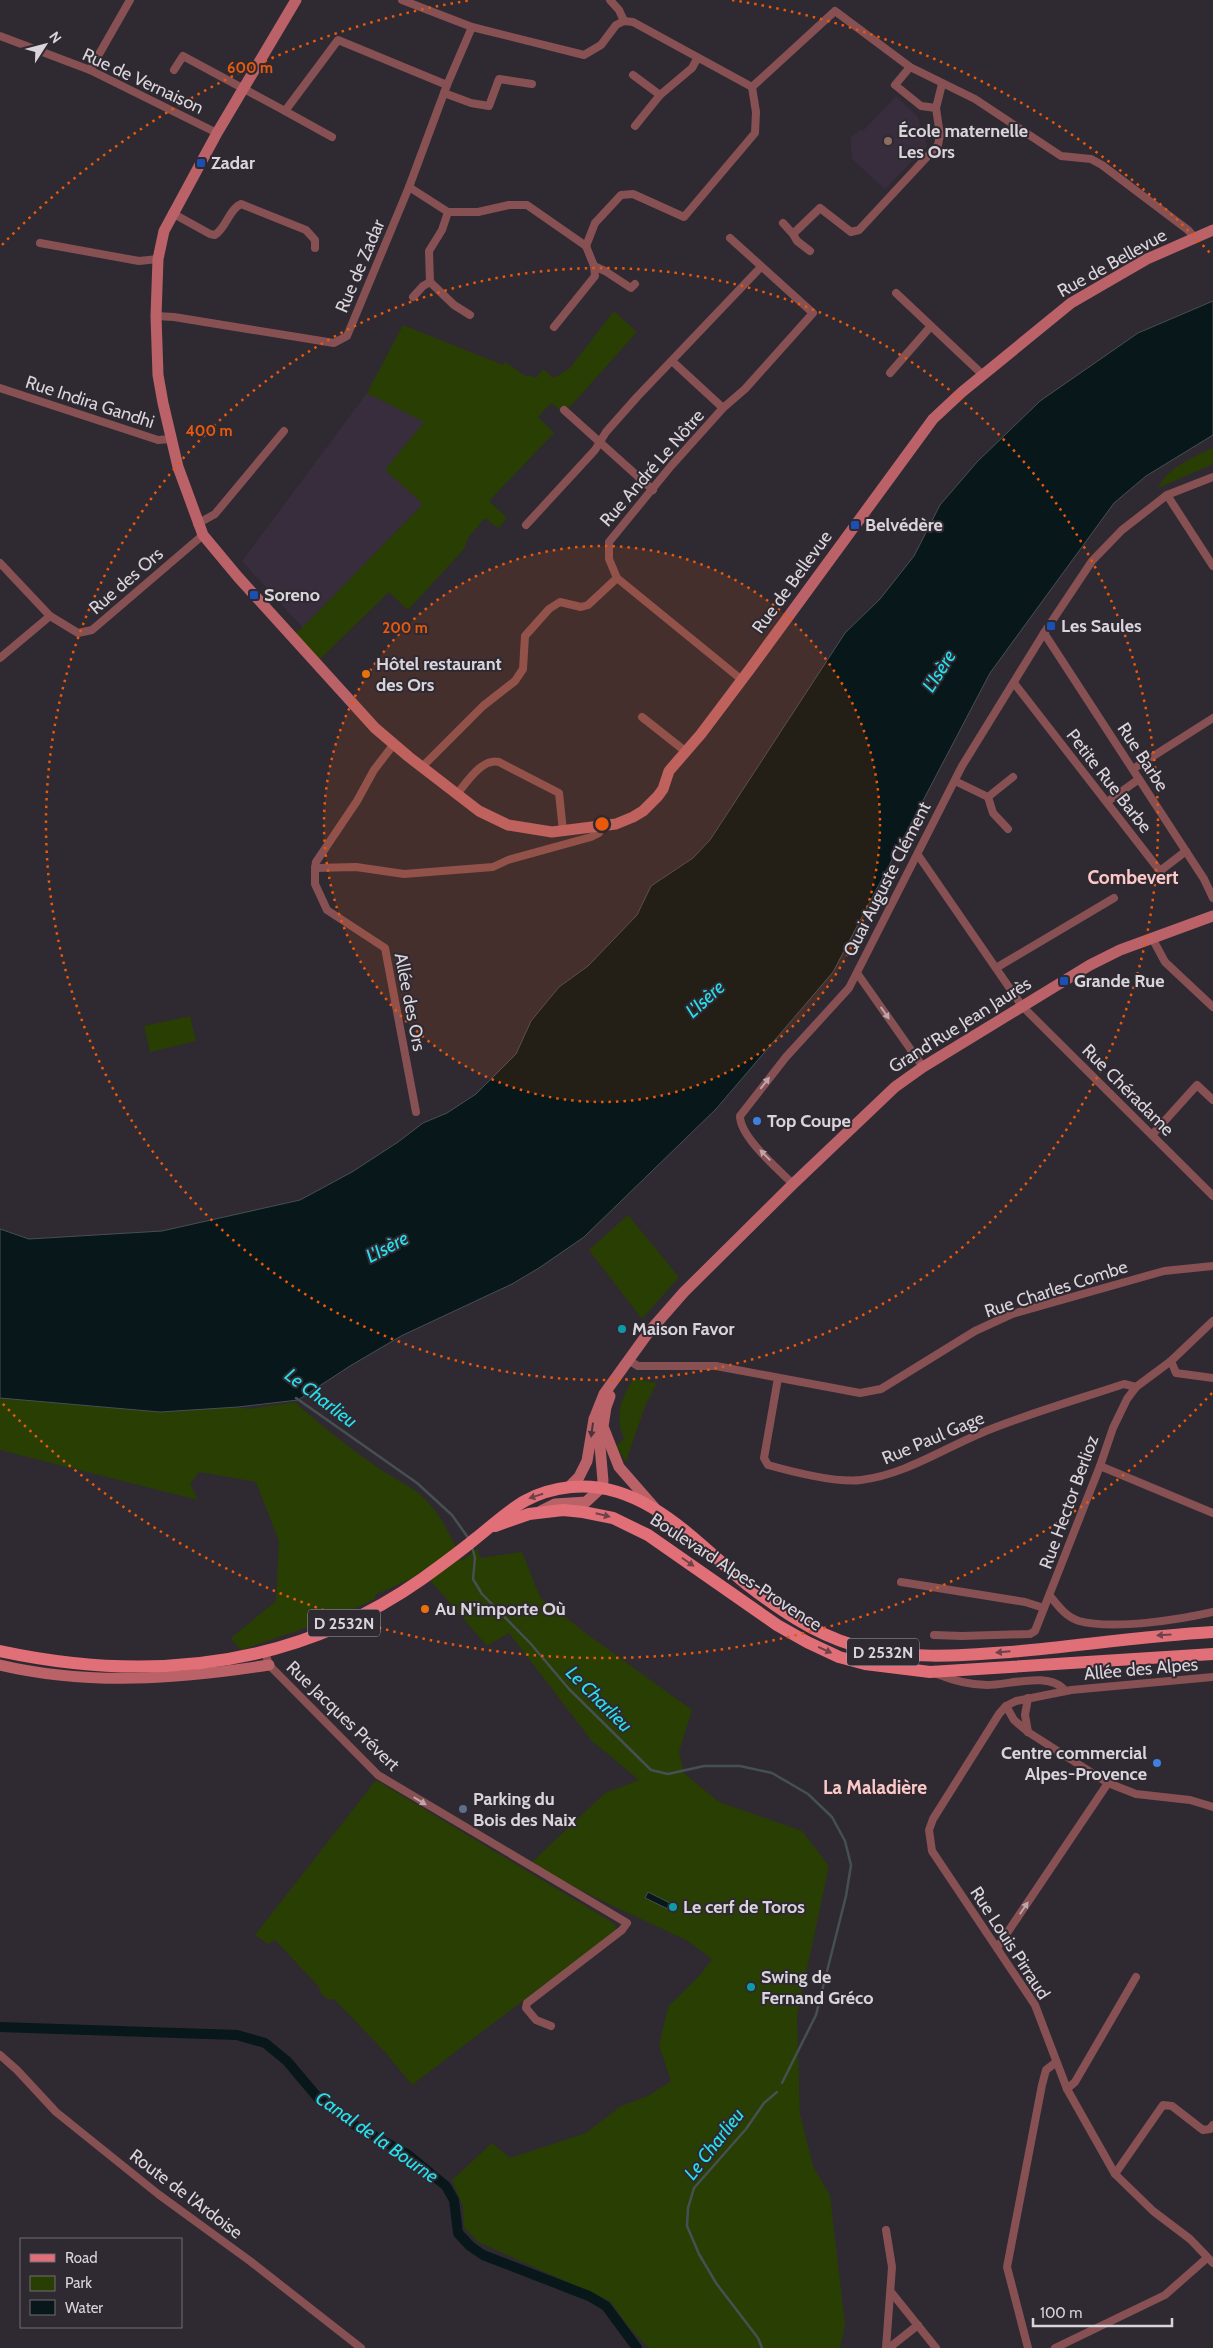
<svg xmlns="http://www.w3.org/2000/svg" width="1213" height="2348" viewBox="0 0 1213 2348" font-family="Cabin,sans-serif">
<style>
.built{fill:#372d3c}
.green{fill:#293e02}
.water{fill:#081719;stroke:#465053}
.lines{fill:none;stroke-linecap:round;stroke-linejoin:round}
.stream{stroke:#465053;stroke-width:2.5}
.canal{stroke:#081719;stroke-width:10}
.street{stroke:#875053;stroke-width:8}
.secondary{stroke:#ba6268;stroke-width:11}
.primary{stroke:#e16f78;stroke-width:12}
.oneway{fill:#bca6ab}
.oneway2{fill:#4b343d}
.oneway3{fill:#6d424a}
.ring{fill:none;stroke:#e8590c;stroke-width:2.5;stroke-dasharray:2.5 5}
.education-dot{fill:#8d6e63;stroke:#2f2932;stroke-width:2}
.transit-dot{fill:#1a4fb4;stroke:#2f2932;stroke-width:2}
.food-dot{fill:#e8710a;stroke:#2f2932;stroke-width:2}
.shop-dot{fill:#3f7fe0;stroke:#2f2932;stroke-width:2}
.culture-dot{fill:#0f9aa8;stroke:#2f2932;stroke-width:2}
.service-dot{fill:#5c6f8a;stroke:#2f2932;stroke-width:2}
.labels{text-anchor:middle;dominant-baseline:central;stroke-width:4;stroke-linejoin:round;paint-order:stroke}
.shield{fill:#2f2932;stroke:#a5a1a8;stroke-width:1}
.shield-label{font-size:16px;font-weight:bold;fill:#d8d4da}
.street-label{font-size:18px;fill:#d8d4da;stroke:#2f2932}
.poi-label{font-size:18px;font-weight:bold;fill:#d8d4da;stroke:#2f2932;text-anchor:start}
.water-label{font-size:19px;font-style:italic;fill:#26e1ee;stroke:#2f2932}
.neighbourhood-label{font-size:19px;font-weight:bold;fill:#fdc9c7;stroke:#2f2932}
.centre{fill:#e8590c;stroke:#2f2932;stroke-width:2.5}
.ring-label{font-size:15px;text-anchor:middle;font-weight:bold;fill:#e8590c;stroke:#2f2932;stroke-width:4;stroke-linejoin:round;paint-order:stroke}
</style>
<rect width="100%" height="100%" fill="#2f2932"/>
<!-- built -->
<g class="built">
<path d="M896 96 918 117 927 146 885 189 852 159 850 138 861 129 863 131Z"/>
<path d="M367 393 425 422 423 504 303 628 242 561Z"/>
</g>
<!-- green -->
<g class="green">
<path d="M614 311 637 332 569 408 559 409 551 403 538 417 554 433 489 501 507 518 498 528 485 518 468 538 464 549 408 610 389 592 319 660 295 633 303 627 423 504 385 470 424 422 367 393 403 325 503 365 505 362 527 377 529 375 536 378 543 369 554 378 570 368Z"/>
<path d="M1213 448V464L1158 488C1167 468 1194 457 1213 448Z"/>
<path d="M190 1016 196 1041 150 1052 144 1026Z"/>
<path d="M628 1215 679 1277 642 1319 589 1250Z"/>
<path d="M634 1378 657 1383 645 1406 626 1462 616 1446 624 1439C615 1416 620 1399 634 1378Z"/>
<path d="M0 1398 160 1412 238 1407 249 1409 295 1402C322 1427 350 1448 380 1469 397 1481 412 1485 427 1501 443 1518 453 1541 462 1561L478 1548 480 1558 522 1552 540 1597 587 1634 692 1710 679 1752 684 1773 719 1802 802 1831 829 1866 797 2016 800 2114 813 2166 830 2195 845 2325 840 2348H649L628 2326 610 2301 478 2242 464 2227 463 2206 452 2180 492 2143 510 2158 586 2133 621 2106 648 2096 671 2081 659 2045 668 2007 700 1975 712 1959 688 1941 592 1896 531 1863 605 1793 639 1780 592 1741 509 1633 487 1646 424 1573 375 1595V1599L335 1618 241 1650 231 1638 276 1601 279 1541 256 1482 199 1472 190 1484 198 1500 0 1450Z"/>
<path d="M376 1780 615 1924 616 1930 412 2085 385 2052 334 1999H327L320 1992 319 1987 275 1940 268 1944 255 1935Z"/>
</g>
<!-- water -->
<g class="water">
<path d="M1213 301V435L1146 476 1114 503 990 673 833 972 716 1109 584 1237 539 1268 512 1284 401 1336 350 1366 298 1400 238 1407 160 1412 0 1398V1229L29 1239 162 1231 300 1200 352 1172 398 1142 423 1123 447 1113 476 1094 516 1054 531 1021 559 987 588 966 637 915 651 886 693 858 710 840 845 633 880 599 914 556 940 505 977 462 1040 401 1138 333Z"/>
<path d="M648 1892 672 1904 670 1910 645 1898Z"/>
</g>
<g class="lines">
<!-- stream -->
<g class="stream">
<path d="M296 1398 417 1483 452 1515 469 1539"/>
<path d="M472 1547 475 1558 473 1579 482 1594 531 1644 569 1689 651 1770 668 1774 704 1766H740L772 1773 808 1794 832 1817 845 1841 851 1865 846 1896 816 2015 782 2083"/>
<path d="M762 2348 758 2338 716 2283 699 2254 687 2226 688 2208 694 2188 746 2129 764 2103 777 2092"/>
</g>
<!-- canal -->
<path class="canal" d="M0 2027 237 2035 265 2043 287 2061 319 2099 351 2123 407 2154 446 2186 454 2200 458 2233 470 2246 483 2255 589 2296 606 2306 637 2348"/>
<!-- street -->
<g class="street">
<path d="M402 0 472 27 584 55 601 45 616 25 624 21 633 22 752 87"/>
<path d="M610 0 619 10 624 21"/>
<path d="M0 36 90 70 217 133"/>
<path d="M910 67 895 85 921 106 936 108"/>
<path d="M90 70 130 0"/>
<path d="M174 70 183 56 285 111 338 40 447 85"/>
<path d="M633 75 660 95"/>
<path d="M752 87 835 11 910 67 975 99 1061 156 1091 159 1102 165 1188 230 1195 238"/>
<path d="M444 93 471 103 489 106 499 79 532 84"/>
<path d="M285 111 332 137"/>
<path d="M635 126 660 95 692 68 697 59"/>
<path d="M409 187 448 212H478L509 205H527L586 246"/>
<path d="M448 212 442 230 429 251 430 282 454 305 470 315"/>
<path d="M172 213 210 234 215 235C227 227 229 209 241 204L306 230 315 240V248"/>
<path d="M783 223 793 234 820 208 851 232 859 230 938 145 940 135 936 108 942 84"/>
<path d="M793 234 797 241 810 251"/>
<path d="M730 238 813 313 745 389 723 408 671 466 609 542V559L617 578 742 680"/>
<path d="M40 243 139 261 158 259"/>
<path d="M586 246 595 223 621 195 633 194 684 217 755 133 756 112 752 87"/>
<path d="M594 266 605 271 631 288 635 284"/>
<path d="M896 293 983 375"/>
<path d="M413 297 423 286 430 282"/>
<path d="M156 316 174 317 334 343 347 336 409 187 447 85 472 27"/>
<path d="M554 327 595 276 594 266 586 246"/>
<path d="M672 361 723 408"/>
<path d="M890 373 931 326"/>
<path d="M0 388 158 440 171 439"/>
<path d="M564 410 653 490"/>
<path d="M1167 495 1213 566"/>
<path d="M197 524 215 514 284 431"/>
<path d="M526 525 595 450 606 432 637 397 760 268"/>
<path d="M0 563 50 616 78 633 92 630 203 535"/>
<path d="M1044 633 1204 879 1213 898"/>
<path d="M0 658 50 616"/>
<path d="M1014 683 1160 871 1186 851"/>
<path d="M642 717 685 751"/>
<path d="M394 744 374 770 357 801 316 862 315 868V884L327 910 385 948 416 1112"/>
<path d="M422 767 483 706 515 681 523 669 525 636 549 609 560 602 581 607 588 605 617 578"/>
<path d="M1133 769 1213 718"/>
<path d="M955 781 988 797 1013 777"/>
<path d="M457 794C467 782 482 758 499 762L559 793 563 831"/>
<path d="M988 797 993 813 1008 829"/>
<path d="M1107 802 1139 779"/>
<path d="M918 855 1022 1006 1213 1196"/>
<path d="M315 868 356 867 404 874 493 867 508 860 591 837 599 833 602 827"/>
<path d="M1152 938 1165 962 1213 1007"/>
<path d="M996 968 1114 898"/>
<path d="M857 973 923 1067"/>
<path d="M1152 1135 1197 1085 1213 1100"/>
<path d="M793 1184C778 1169 740 1137 740 1116L786 1057 849 988 962 766 1044 633 1092 561 1122 530 1167 495 1213 477"/>
<path d="M628 1360 638 1366H716L860 1393 881 1389 975 1331 1012 1314 1164 1271 1213 1266"/>
<path d="M1171 1361 1176 1373 1213 1378"/>
<path d="M778 1378 764 1458 768 1465C793 1472 835 1483 861 1480 908 1474 947 1446 991 1429 1034 1412 1079 1399 1124 1384L1136 1387"/>
<path d="M1100 1466 1213 1513"/>
<path d="M901 1582 1025 1602 1044 1608"/>
<path d="M1050 1596C1058 1606 1066 1617 1079 1621 1113 1630 1179 1620 1213 1612"/>
<path d="M934 1635 962 1636 1030 1634 1035 1631 1100 1466 1113 1428 1127 1399 1136 1387 1171 1361 1213 1321"/>
<path d="M265 1652 269 1665 378 1775 627 1923 622 1930 527 2003 526 2008 536 2020 551 2026"/>
<path d="M937 1674C952 1680 970 1685 987 1685 1009 1685 1051 1671 1065 1691"/>
<path d="M1213 1677 1071 1690 1016 1701 1006 1706 999 1714 933 1819 929 1830 932 1851 1035 2005 1067 2089 1115 2174 1153 2211 1190 2239 1213 2263"/>
<path d="M1006 1706 1014 1720 1028 1732 1108 1783 1136 1794 1190 1800 1213 1807"/>
<path d="M1028 1732 1025 1715 1028 1698"/>
<path d="M997 1948 1108 1783"/>
<path d="M0 2055 17 2070 56 2112 158 2194 250 2261 361 2348"/>
<path d="M1067 2089 1075 2082 1136 1977"/>
<path d="M1115 2174 1163 2105 1172 2106 1203 2130 1210 2129 1213 2125"/>
<path d="M886 2230 892 2267 886 2348"/>
<path d="M891 2292 936 2348"/>
<path d="M889 2348 918 2325"/>
<path d="M1028 2348 1007 2267 1042 2085 1046 2070 1055 2063"/>
<path d="M1055 2348 1165 2295 1207 2258"/>
</g>
<!-- secondary -->
<g class="secondary">
<path d="M296 0 217 133 164 231 158 259 156 316 158 375 163 403 178 467 203 535 238 577 375 728 409 757 479 811 508 825 552 832 616 824 633 817 643 811 658 796 663 789 669 771 701 734 750 669 933 419 962 392 1071 303 1147 259 1213 230"/>
<path d="M604 1429 619 1467 654 1507"/>
<path d="M569 1487 579 1477 587 1461 594 1419 604 1394 648 1333 684 1292 793 1184 895 1087 923 1067 1090 965 1120 950 1213 916"/>
<path d="M541 1511 555 1504 586 1502 601 1488 603 1481 600 1446 606 1407 610 1396"/>
<path d="M0 1665C89 1686 179 1679 269 1665"/>
</g>
<!-- primary -->
<g class="primary">
<path d="M495 1526 529 1514 563 1510 583 1512 613 1518 648 1535 777 1625 807 1642 839 1657 865 1664 930 1672 1213 1654"/>
<path d="M0 1651C150 1683 294 1669 422 1579 440 1566 458 1553 475 1539 509 1512 525 1492 571 1487 643 1480 695 1541 745 1583 777 1608 813 1633 853 1645 904 1660 957 1656 1010 1652 1078 1646 1145 1636 1213 1632"/>
</g>
</g>
<!-- one-way arrows -->
<defs><path id="oneway-solid" d="M-6-.8H1V-3.2L6.5 0L1 3.2V.8H-6Z" transform="scale(1.25)"/></defs>
<g class="oneway">
<use href="#oneway-solid" transform="translate(885 1013) rotate(55)"/>
<use href="#oneway-solid" transform="translate(765 1083) rotate(-52)"/>
<use href="#oneway-solid" transform="translate(765 1155) rotate(-134)"/>
<use href="#oneway-solid" transform="translate(420 1801) rotate(31)"/>
<use href="#oneway-solid" transform="translate(1024 1908) rotate(-56)"/>
</g>
<use class="oneway2" href="#oneway-solid" transform="translate(592 1430) rotate(98)"/>
<g class="oneway3">
<use href="#oneway-solid" transform="translate(536 1496) rotate(163)"/>
<use href="#oneway-solid" transform="translate(603 1515) rotate(14)"/>
<use href="#oneway-solid" transform="translate(688 1562) rotate(35)"/>
<use href="#oneway-solid" transform="translate(1164 1635) rotate(176)"/>
<use href="#oneway-solid" transform="translate(825 1650) rotate(24)"/>
<use href="#oneway-solid" transform="translate(1003 1652) rotate(175)"/>
</g>
<!-- distance rings -->
<circle cx="602" cy="824" r="278" fill="#e8590c" fill-opacity=".12"/>
<g class="ring">
<circle cx="602" cy="824" r="278"/>
<circle cx="602" cy="824" r="556"/>
<path d="M1212 1393A834 834 0 0 1 2 1403M2 245A834 834 0 0 1 472 0M732 0A834 834 0 0 1 1212 255"/>
</g>
<!-- markers -->
<circle class="education-dot" cx="888" cy="141" r="5"/>
<g class="transit-dot">
<rect x="196" y="158" width="10" height="10" rx="2.5"/>
<rect x="850" y="520" width="10" height="10" rx="2.5"/>
<rect x="249" y="590" width="10" height="10" rx="2.5"/>
<rect x="1046" y="621" width="10" height="10" rx="2.5"/>
<rect x="1059" y="976" width="10" height="10" rx="2.5"/>
</g>
<g class="food-dot">
<circle cx="366" cy="674" r="5"/>
<circle cx="425" cy="1609" r="5"/>
</g>
<g class="shop-dot">
<circle cx="757" cy="1121" r="5"/>
<circle cx="1157" cy="1763" r="5"/>
</g>
<g class="culture-dot">
<circle cx="622" cy="1329" r="5"/>
<circle cx="673" cy="1907" r="5"/>
<circle cx="751" cy="1987" r="5"/>
</g>
<circle class="service-dot" cx="463" cy="1809" r="5"/>
<g class="labels">
<!-- shield labels -->
<g class="shield">
<rect x="308" y="1609.5" width="72" height="27" rx="4"/>
<rect x="847" y="1638.5" width="72" height="27" rx="4"/>
</g>
<g class="shield-label">
<text x="344" y="1623">D 2532N</text>
<text x="883" y="1652">D 2532N</text>
</g>
<!-- street labels -->
<g class="street-label">
<text transform="translate(143 81) rotate(25)">Rue de Vernaison</text>
<text transform="translate(1112 263) rotate(-29)">Rue de Bellevue</text>
<text transform="translate(360 266) rotate(-67)">Rue de Zadar</text>
<text transform="translate(90 402) rotate(18)">Rue Indira Gandhi</text>
<text transform="translate(652 468) rotate(-49)">Rue André Le Nôtre</text>
<text transform="translate(126 581) rotate(-41)">Rue des Ors</text>
<text transform="translate(792 582) rotate(-54)">Rue de Bellevue</text>
<text transform="translate(1143 757) rotate(57)">Rue Barbe</text>
<text transform="translate(1109 781) rotate(52)">Petite Rue Barbe</text>
<text transform="translate(887 879) rotate(-63)">Quai Auguste Clément</text>
<text transform="translate(410 1002) rotate(79)">Allée des Ors</text>
<text transform="translate(960 1025) rotate(-32)">Grand'Rue Jean Jaurès</text>
<text transform="translate(1128 1090) rotate(45)">Rue Chéradame</text>
<text transform="translate(1056 1289) rotate(-18)">Rue Charles Combe</text>
<text transform="translate(933 1438) rotate(-23)">Rue Paul Gage</text>
<text transform="translate(1069 1502) rotate(-70)">Rue Hector Berlioz</text>
<text transform="translate(736 1572) rotate(33)">Boulevard Alpes-Provence</text>
<text transform="translate(1141 1669) rotate(-5)">Allée des Alpes</text>
<text transform="translate(343 1716) rotate(44)">Rue Jacques Prévert</text>
<text transform="translate(1010 1943) rotate(57)">Rue Louis Pirraud</text>
<text transform="translate(186 2194) rotate(37)">Route de l'Ardoise</text>
</g>
<!-- poi labels -->
<g class="poi-label">
<text x="898" y="131">École maternelle<tspan x="898" dy="21">Les Ors</tspan></text>
<text x="211" y="163">Zadar</text>
<text x="865" y="525">Belvédère</text>
<text x="264" y="595">Soreno</text>
<text x="1061" y="626">Les Saules</text>
<text x="376" y="664">Hôtel restaurant<tspan x="376" dy="21">des Ors</tspan></text>
<text x="1074" y="981">Grande Rue</text>
<text x="767" y="1121">Top Coupe</text>
<text x="632" y="1329">Maison Favor</text>
<text x="435" y="1609">Au N'importe Où</text>
<text x="1147" y="1753" text-anchor="end">Centre commercial<tspan x="1147" dy="21">Alpes-Provence</tspan></text>
<text x="473" y="1799">Parking du<tspan x="473" dy="21">Bois des Naix</tspan></text>
<text x="683" y="1907">Le cerf de Toros</text>
<text x="761" y="1977">Swing de<tspan x="761" dy="21">Fernand Gréco</tspan></text>
</g>
<!-- water labels -->
<g class="water-label">
<text transform="translate(939 671) rotate(-58)">L'Isère</text>
<text transform="translate(705 999) rotate(-42)">L'Isère</text>
<text transform="translate(387 1247) rotate(-28)">L'Isère</text>
<text transform="translate(321 1398) rotate(37)">Le Charlieu</text>
<text transform="translate(599 1699) rotate(45)">Le Charlieu</text>
<text transform="translate(377 2137) rotate(35)">Canal de la Bourne</text>
<text transform="translate(714 2144) rotate(-52)">Le Charlieu</text>
</g>
<!-- neighbourhood labels -->
<g class="neighbourhood-label">
<text x="1133" y="877">Combevert</text>
<text x="875" y="1787">La Maladière</text>
</g>
</g>
<circle cx="602" cy="824" r="8" class="centre"/>
<g class="ring-label">
<text x="250" y="73">600 m</text>
<text x="209" y="436">400 m</text>
<text x="405" y="633">200 m</text>
</g>
<!-- legend -->
<rect x="20" y="2238" width="162" height="90" fill="#2f2932" stroke="#736d75"/>
<rect x="30" y="2254" width="25" height="8" fill="#e16f78" stroke="#736d75"/>
<text x="65" y="2263" font-size="15" fill="#d8d4da">Road</text>
<rect x="30" y="2276" width="25" height="15" fill="#293e02" stroke="#736d75"/>
<text x="65" y="2288" font-size="15" fill="#d8d4da">Park</text>
<rect x="30" y="2300" width="25" height="15" fill="#081719" stroke="#736d75"/>
<text x="65" y="2313" font-size="15" fill="#d8d4da">Water</text>
<!-- north arrow -->
<g transform="translate(45 45) rotate(54)" stroke="#2f2932" stroke-width="4" paint-order="stroke">
<path d="M0-4L9 19L0 12L-9 19Z" fill="#d8d4da"/>
<text y="-8" font-size="14" font-weight="bold" text-anchor="middle" fill="#d8d4da">N</text>
</g>
<!-- scale -->
<path d="M1033 2318v8h139v-8" fill="none" stroke="#d8d4da" stroke-width="2.5"/>
<text x="1040" y="2318" font-size="15" fill="#d8d4da" stroke="#2f2932" stroke-width="4" paint-order="stroke">100 m</text>
</svg>
